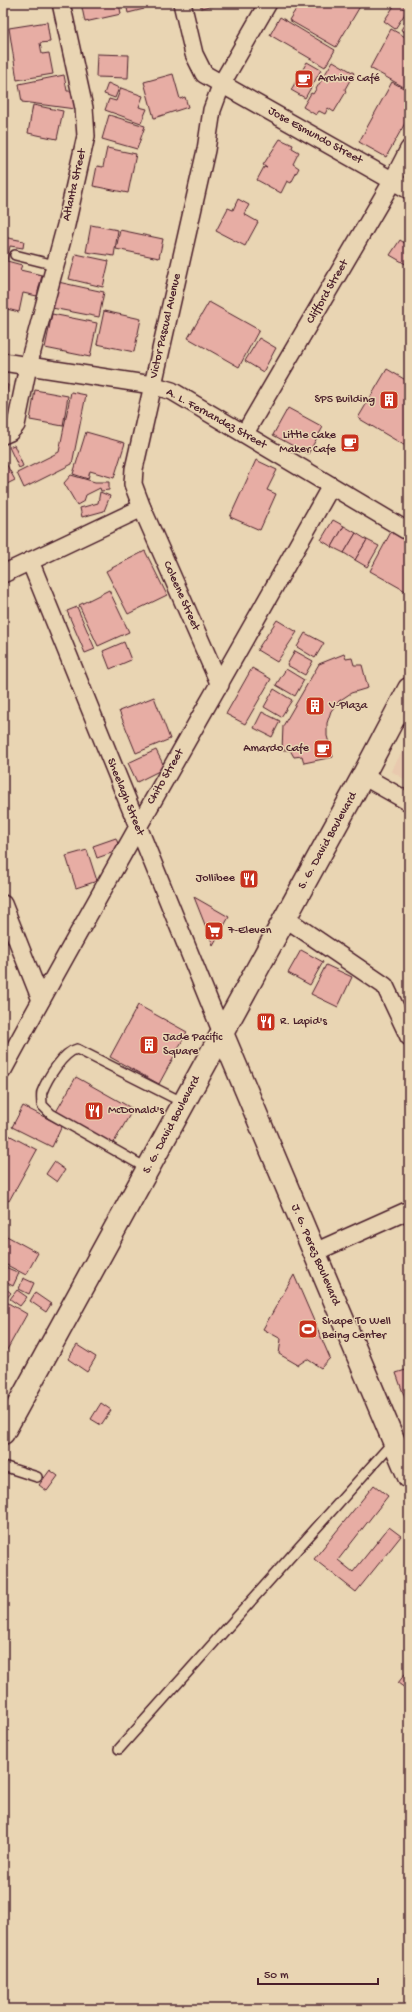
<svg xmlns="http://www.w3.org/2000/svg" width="412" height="2012" viewBox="0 0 412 2012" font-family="'Gochi Hand',sans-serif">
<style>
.built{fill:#e8c9ae}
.building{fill:#e7ada4;stroke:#4a1f2b}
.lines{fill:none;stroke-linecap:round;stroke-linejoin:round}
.lane-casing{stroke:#4a1f2b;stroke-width:12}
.street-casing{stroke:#4a1f2b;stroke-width:20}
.secondary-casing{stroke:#4a1f2b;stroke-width:25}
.lane{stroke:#e9d5b3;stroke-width:9}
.street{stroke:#e9d5b3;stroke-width:17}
.secondary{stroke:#e9d5b3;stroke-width:22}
.labels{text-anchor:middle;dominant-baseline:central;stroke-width:3;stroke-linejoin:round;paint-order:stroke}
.poi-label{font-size:12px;fill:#4a1f2b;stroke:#e9d5b3;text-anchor:start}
.street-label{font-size:12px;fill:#4a1f2b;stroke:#e9d5b3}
</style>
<rect width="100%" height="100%" fill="#e9d5b3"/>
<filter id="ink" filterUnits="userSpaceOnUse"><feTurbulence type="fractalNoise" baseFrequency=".025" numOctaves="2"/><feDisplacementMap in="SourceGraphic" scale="8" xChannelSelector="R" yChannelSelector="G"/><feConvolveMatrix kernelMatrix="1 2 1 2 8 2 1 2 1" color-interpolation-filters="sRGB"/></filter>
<g filter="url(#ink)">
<!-- built -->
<path class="built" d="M409 740V782L391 771Z"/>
<!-- building -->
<g class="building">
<path d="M81 3H119L121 14 85 22Z"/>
<path d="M126 3H143L144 9 128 13Z"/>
<path d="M201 3H226L201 8Z"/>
<path d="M300 3H362L336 47 289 20Z"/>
<path d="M396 3H400L408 9 395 29 384 21Z"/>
<path d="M409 15V34L401 30Z"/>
<path d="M280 17 335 50 325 67 270 35Z"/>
<path d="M47 22 50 42 40 43 42 54 49 53 53 74 17 80 9 28Z"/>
<path d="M391 29 409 39V90L370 68Z"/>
<path d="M97 54 129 55 128 78 96 77Z"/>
<path d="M333 61 354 73 345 89 346 92 334 112 328 108 325 114 319 111 316 115 303 107 311 93 313 94Z"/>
<path d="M307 62 321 70 305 98 291 90Z"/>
<path d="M173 74 180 99 185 97 188 107 154 118 144 82Z"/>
<path d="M64 75 67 91H72L75 109 22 102 19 84Z"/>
<path d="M392 82 409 91V116L386 157 359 142Z"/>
<path d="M108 83 119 88 115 98 104 94Z"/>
<path d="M121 88 143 96 139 107 147 109 141 123 105 110 109 99 116 101Z"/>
<path d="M33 105 63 111 57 139 28 133Z"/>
<path d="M109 115 145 126 137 149 102 139Z"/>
<path d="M280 139 293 145 292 148 299 152 293 164 299 168 291 183 287 181 281 193 257 180 264 167 267 168 263 165Z"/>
<path d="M107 148 136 154 128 193 93 186 97 166 103 167Z"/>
<path d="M238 199 249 205 244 214 258 222 245 246 216 231 228 208 233 210Z"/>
<path d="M91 225 118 230 114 256 86 252Z"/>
<path d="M120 230 163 239 159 258 116 249Z"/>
<path d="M3 237 24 241 23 248 10 246 7 261 22 265 20 270 42 275 37 296 23 293 19 312 3 308Z"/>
<path d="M400 240 409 246V266L390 255Z"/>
<path d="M76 254 109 261 103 287 69 279Z"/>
<path d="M58 282 104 292 99 317 52 308Z"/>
<path d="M209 302 259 330 239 367 188 338Z"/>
<path d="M104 311 141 319 134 352 97 344Z"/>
<path d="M52 314 97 323 90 357 45 348Z"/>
<path d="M259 338 276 348 263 372 245 361Z"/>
<path d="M387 369 409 382V448L358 418Z"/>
<path d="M3 384 8 385 3 417Z"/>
<path d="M35 390 68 396 63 426 30 420Z"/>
<path d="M71 392 86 395 72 464 24 488 17 473 59 452Z"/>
<path d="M288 408 323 427 308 454 273 435Z"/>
<path d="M86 432 125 443 114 478 90 471 88 479 73 474Z"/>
<path d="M14 445 23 466 19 468 9 447Z"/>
<path d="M3 458 15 480 3 486Z"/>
<path d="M256 460 277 470 267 490 276 494 260 530 230 517Z"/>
<path d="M71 475 95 482H109V490L101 491 100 488 86 495 84 501 77 505 64 483Z"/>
<path d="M100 492 110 496 104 511 82 517 80 508 98 503Z"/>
<path d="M333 520 344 526 332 547 321 540Z"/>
<path d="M344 526 356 533 344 553 332 547Z"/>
<path d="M391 532 409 542V593L370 571Z"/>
<path d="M356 533 367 540 355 560 344 553Z"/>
<path d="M367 540 379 546 367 567 355 560Z"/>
<path d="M145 551 167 595 128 614 106 571Z"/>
<path d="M109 590 129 632 98 646 79 605Z"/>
<path d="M77 607 95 649 85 653 67 611Z"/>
<path d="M277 620 297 632 277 662 257 650Z"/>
<path d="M305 633 324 643 315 658 297 647Z"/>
<path d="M124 642 131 660 110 669 103 651Z"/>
<path d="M295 651 313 661 305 675 287 665Z"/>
<path d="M344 654 346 659 352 658 354 665H362L368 688 351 693 339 701 331 711 327 723V736L333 757 304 763 302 756 294 757 290 750H282L283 726 319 664Z"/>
<path d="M252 668 271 679 245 724 226 714Z"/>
<path d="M286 669 304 680 295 696 276 685Z"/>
<path d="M274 689 292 700 281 717 264 707Z"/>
<path d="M154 697 170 739 136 753 119 711Z"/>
<path d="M262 712 280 721 272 737 254 728Z"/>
<path d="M156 750 165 768 137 782 128 763Z"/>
<path d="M116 838 120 850 97 858 93 846Z"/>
<path d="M87 850 97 881 76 888 66 856Z"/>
<path d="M194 897 229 917 213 945Z"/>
<path d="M301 950 323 962 310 985 288 973Z"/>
<path d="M326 965 352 977 338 1007 311 994Z"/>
<path d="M138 1005 187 1032 159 1084 110 1057Z"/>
<path d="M76 1077 133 1109 113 1144 56 1112Z"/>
<path d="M23 1106 62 1126 52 1147 12 1127Z"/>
<path d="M3 1132 37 1150 9 1201 3 1198Z"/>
<path d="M54 1162 65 1170 57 1182 46 1174Z"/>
<path d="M3 1234 38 1253 26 1275 3 1263Z"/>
<path d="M3 1266 19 1273 13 1286 3 1281Z"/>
<path d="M294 1275 330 1358 321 1368 307 1359 298 1365 279 1354 281 1339 263 1329Z"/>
<path d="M23 1278 34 1283 29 1294 19 1289Z"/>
<path d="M3 1286 11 1293 6 1299 3 1297Z"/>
<path d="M17 1290 27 1297 20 1306 10 1299Z"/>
<path d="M35 1293 51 1304 46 1312 30 1301Z"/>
<path d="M3 1300 27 1314 3 1357Z"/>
<path d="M77 1345 96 1357 87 1372 68 1359Z"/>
<path d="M409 1369V1403L407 1404 396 1373Z"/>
<path d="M101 1403 111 1410 101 1425 91 1419Z"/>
<path d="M50 1470 58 1476 47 1491 39 1485Z"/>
<path d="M374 1485 388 1496 338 1560 353 1572 389 1527 401 1536 356 1592 314 1559Z"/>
<path d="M409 1669V1691L398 1683Z"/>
</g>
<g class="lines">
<defs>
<g id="lane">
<path d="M15 255 55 265"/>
<path d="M148 1169 51 1114 42 1105C42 1101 41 1096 42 1092 47 1079 63 1052 77 1049L184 1103"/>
<path d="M3 1466 37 1477"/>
<path d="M119 1749 393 1442"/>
</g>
<g id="street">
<path d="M182 3 194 54 204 74 409 190"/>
<path d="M3 362 152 385 172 391 409 532"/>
<path d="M245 433 393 180 409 149"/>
<path d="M3 435 10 432 16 425 28 366 66 225 86 136 84 108 61 3"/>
<path d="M30 561 222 1033"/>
<path d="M3 574 142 508"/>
<path d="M220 685 142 508 133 484 134 469 206 150 212 110 222 83 268 3"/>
<path d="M363 776 409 802"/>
<path d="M3 904 41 1000"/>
<path d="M285 918 385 986 409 1037"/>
<path d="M3 1070C109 874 222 681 331 486"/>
<path d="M315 1252 409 1210"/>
</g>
<g id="secondary">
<path d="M222 1033 409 1477"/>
<path d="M3 1433 363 776 409 689"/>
</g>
</defs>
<!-- lane casing -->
<use href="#lane" class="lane-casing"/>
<!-- street casing -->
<use href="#street" class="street-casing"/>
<!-- secondary casing -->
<use href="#secondary" class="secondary-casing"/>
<!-- lane -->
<use href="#lane" class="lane"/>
<!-- street -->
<use href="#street" class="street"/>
<!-- secondary -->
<use href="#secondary" class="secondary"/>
</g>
</g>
<!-- icons -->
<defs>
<symbol id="cafe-square" viewBox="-11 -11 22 22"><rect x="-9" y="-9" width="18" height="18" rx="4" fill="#c8321e" stroke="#e9d5b3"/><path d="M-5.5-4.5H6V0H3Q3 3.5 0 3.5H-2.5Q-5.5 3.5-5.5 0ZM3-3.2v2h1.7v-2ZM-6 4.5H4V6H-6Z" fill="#fff"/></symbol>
<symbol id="building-square" viewBox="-11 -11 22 22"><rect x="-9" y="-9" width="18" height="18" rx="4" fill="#c8321e" stroke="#e9d5b3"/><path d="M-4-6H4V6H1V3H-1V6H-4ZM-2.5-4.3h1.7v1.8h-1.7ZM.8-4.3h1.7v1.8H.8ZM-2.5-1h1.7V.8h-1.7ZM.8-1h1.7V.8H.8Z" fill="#fff"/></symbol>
<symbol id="restaurant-square" viewBox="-11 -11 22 22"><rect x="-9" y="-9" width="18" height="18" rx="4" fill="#c8321e" stroke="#e9d5b3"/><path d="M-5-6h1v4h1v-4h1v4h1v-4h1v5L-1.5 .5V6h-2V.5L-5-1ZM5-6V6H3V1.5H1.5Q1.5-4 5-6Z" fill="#fff"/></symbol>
<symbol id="supermarket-square" viewBox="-11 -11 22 22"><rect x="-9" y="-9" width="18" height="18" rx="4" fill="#c8321e" stroke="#e9d5b3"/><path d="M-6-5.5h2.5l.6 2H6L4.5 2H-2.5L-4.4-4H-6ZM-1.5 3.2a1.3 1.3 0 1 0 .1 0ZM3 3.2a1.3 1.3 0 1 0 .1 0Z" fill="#fff"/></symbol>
<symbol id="stadium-square" viewBox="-11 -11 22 22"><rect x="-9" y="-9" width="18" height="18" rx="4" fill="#c8321e" stroke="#e9d5b3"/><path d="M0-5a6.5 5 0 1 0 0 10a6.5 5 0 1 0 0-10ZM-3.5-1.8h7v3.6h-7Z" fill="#fff"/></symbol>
</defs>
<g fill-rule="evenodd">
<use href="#cafe-square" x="293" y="68" width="22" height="22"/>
<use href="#building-square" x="378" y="389" width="22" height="22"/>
<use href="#cafe-square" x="339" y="432" width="22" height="22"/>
<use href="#building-square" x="304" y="695" width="22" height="22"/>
<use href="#cafe-square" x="312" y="738" width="22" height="22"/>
<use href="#restaurant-square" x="238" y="868" width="22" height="22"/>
<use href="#supermarket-square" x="203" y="920" width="22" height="22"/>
<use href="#restaurant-square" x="255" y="1011" width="22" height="22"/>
<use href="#building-square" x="138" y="1034" width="22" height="22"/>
<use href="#restaurant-square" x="83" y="1100" width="22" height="22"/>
<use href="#stadium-square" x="297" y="1318" width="22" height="22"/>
</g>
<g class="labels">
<!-- poi labels -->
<g class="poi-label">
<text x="318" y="79">Archive Café</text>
<text x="375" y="400" text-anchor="end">SP5 Building</text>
<text x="336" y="436" text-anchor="end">Little Cake<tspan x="336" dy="14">Maker Cafe</tspan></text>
<text x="329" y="706">V-Plaza</text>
<text x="309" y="749" text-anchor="end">Amardo Cafe</text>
<text x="235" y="879" text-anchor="end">Jollibee</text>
<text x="228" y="931">7-Eleven</text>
<text x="280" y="1022">R. Lapid's</text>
<text x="163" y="1038">Jade Pacific<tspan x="163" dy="14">Square</tspan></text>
<text x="108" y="1111">McDonald's</text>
<text x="322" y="1322">Shape To Well<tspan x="322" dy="14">Being Center</tspan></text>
</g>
<!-- street labels -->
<g class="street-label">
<text transform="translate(315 136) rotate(29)">Jose Esmundo Street</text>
<text transform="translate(75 185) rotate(-77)">Atlanta Street</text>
<text transform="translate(328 292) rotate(-60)">Clifford Street</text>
<text transform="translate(166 326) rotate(-77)">Victor Pascual Avenue</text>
<text transform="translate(216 419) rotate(29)">A. L. Fernandez Street</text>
<text transform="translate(181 596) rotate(66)">Coleene Street</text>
<text transform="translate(166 777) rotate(-60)">Chito Street</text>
<text transform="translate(125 797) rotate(68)">Sheelagh Street</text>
<text transform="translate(328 841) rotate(-61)">S. G. David Boulevard</text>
<text transform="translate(172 1125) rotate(-62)">S. G. David Boulevard</text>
<text transform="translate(315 1255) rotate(67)">J. G. Perez Boulevard</text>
</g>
</g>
<!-- margin -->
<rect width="412" height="2012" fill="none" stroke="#e9d5b3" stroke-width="16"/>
<rect x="8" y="8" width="396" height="1996" fill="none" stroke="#4a1f2b" stroke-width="1.5" filter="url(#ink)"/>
<!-- scale -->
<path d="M258 1978v6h120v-6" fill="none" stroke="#4a1f2b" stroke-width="2"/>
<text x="264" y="1978" font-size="12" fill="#4a1f2b" stroke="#e9d5b3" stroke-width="3" paint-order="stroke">50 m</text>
</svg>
